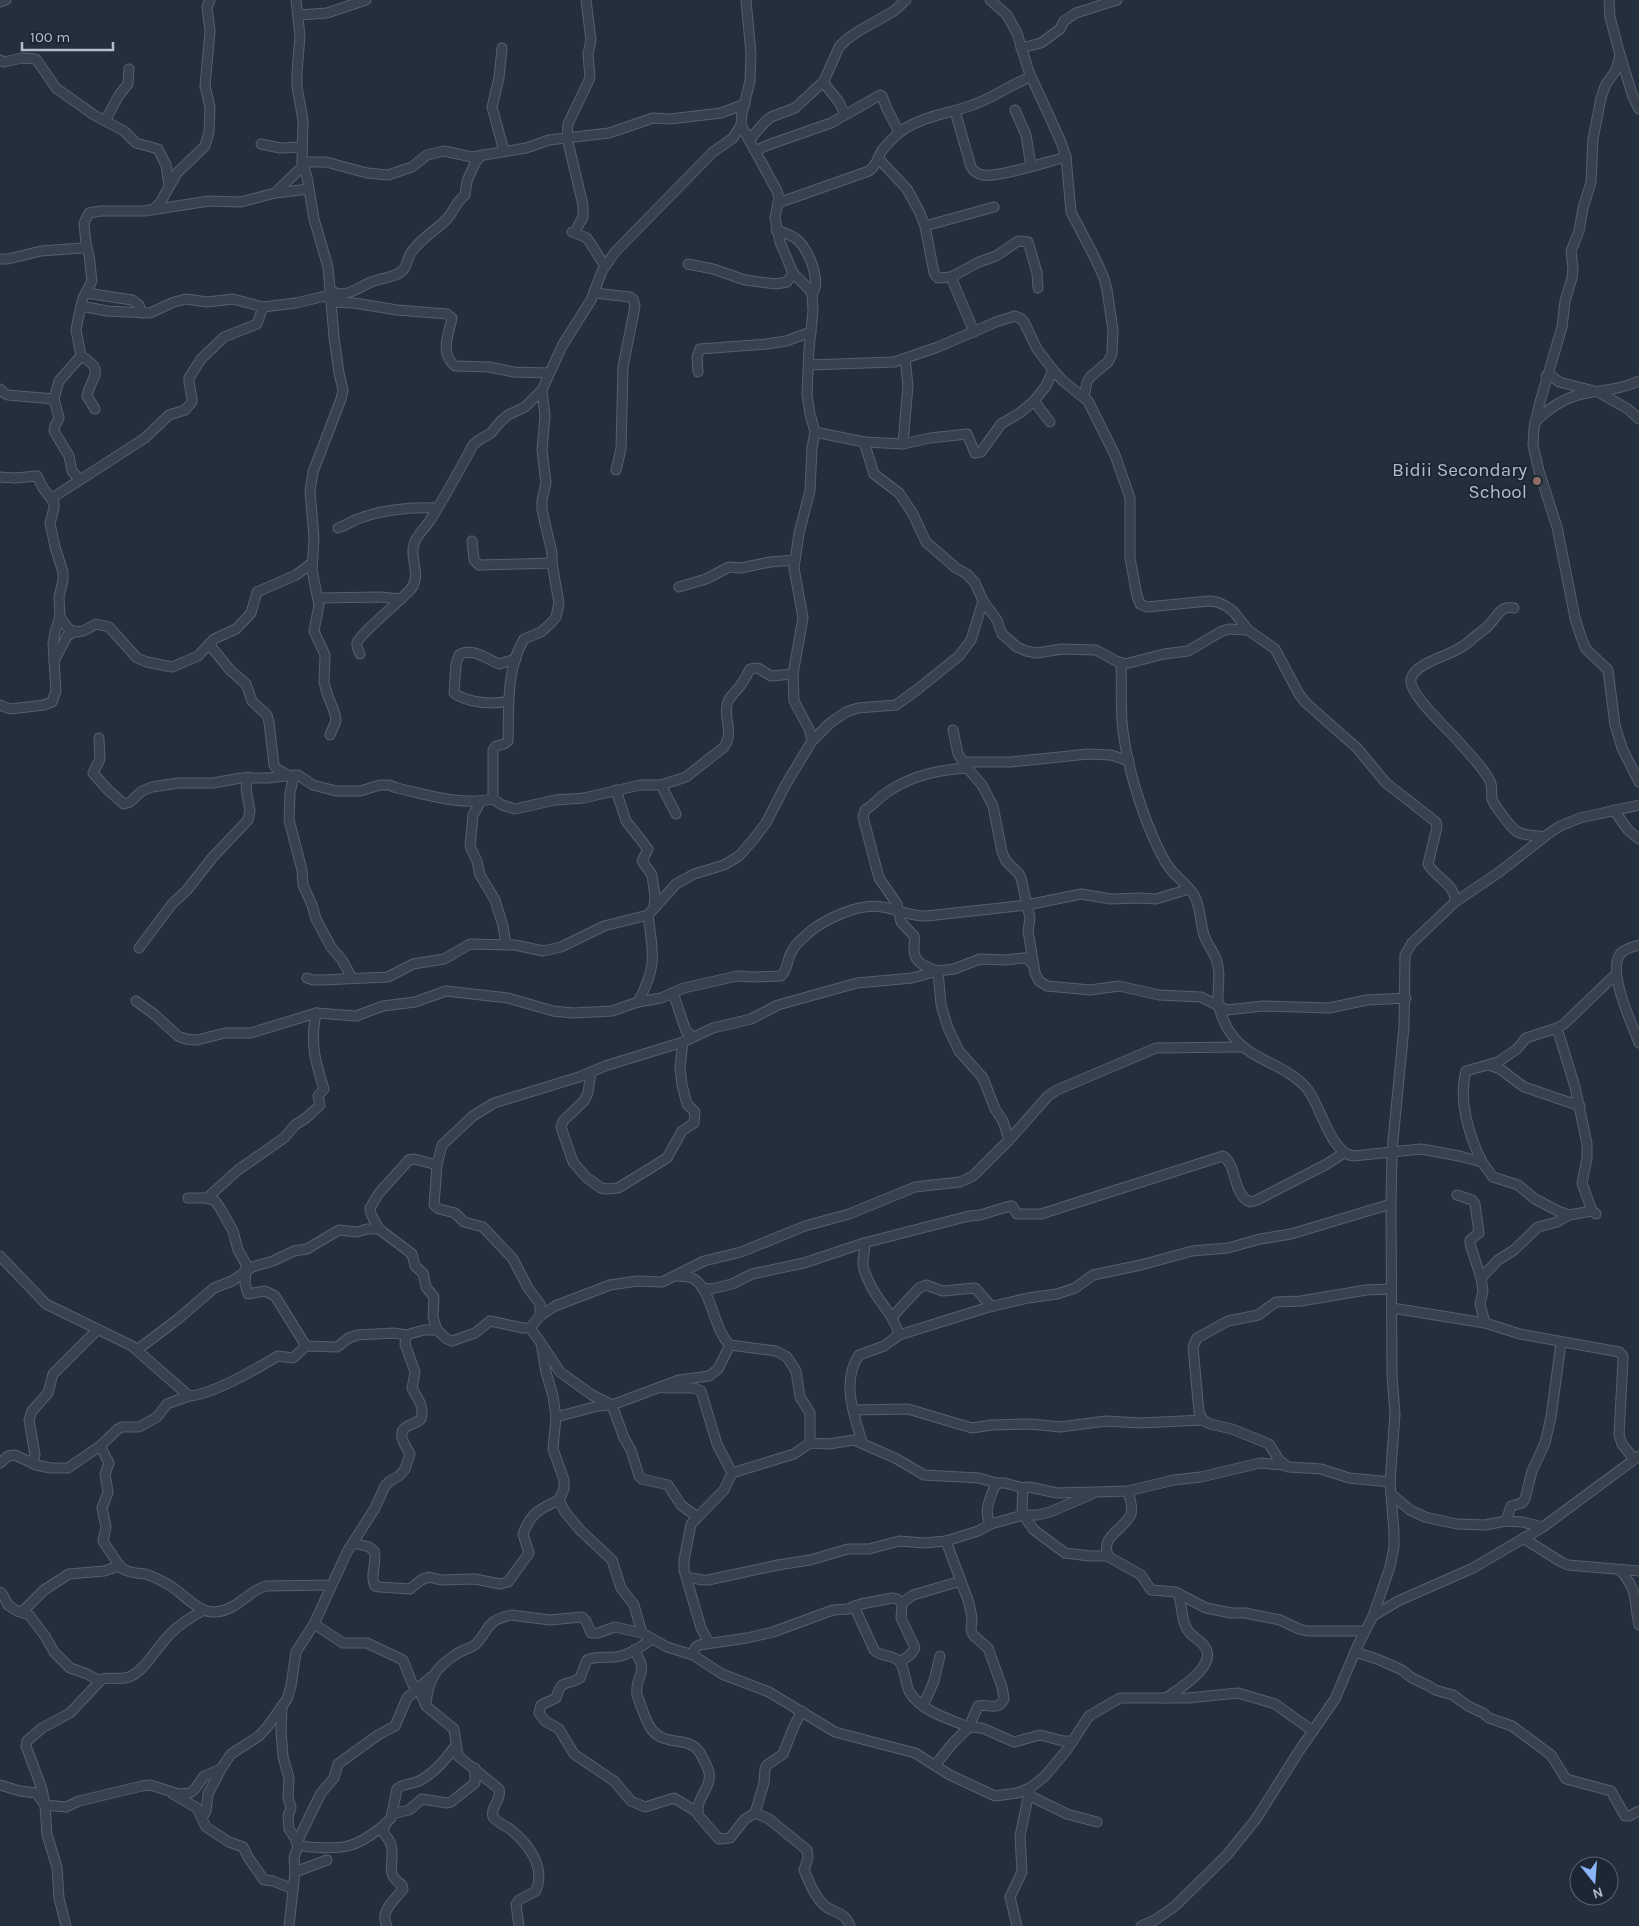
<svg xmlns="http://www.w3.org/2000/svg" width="1639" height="1926" viewBox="0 0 1639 1926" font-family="Karla,sans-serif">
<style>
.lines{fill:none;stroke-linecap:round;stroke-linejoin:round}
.minor-casing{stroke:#565f6c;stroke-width:11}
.minor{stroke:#38414e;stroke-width:9}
.education-dot{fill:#8d6e63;stroke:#1d2633;stroke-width:2}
.labels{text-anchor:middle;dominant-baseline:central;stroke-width:4;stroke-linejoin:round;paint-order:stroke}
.poi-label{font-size:19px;fill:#b4bcc9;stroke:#1d2633;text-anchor:end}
</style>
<rect width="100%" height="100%" fill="#242f3e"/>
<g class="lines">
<defs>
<g id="minor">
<path d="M296 0 300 36 297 72V87L303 120 302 162 307 177 314 219 328 267 334 337 339 373 343 390 341 399 313 472 310 491 314 538 312 570 319 605 314 631 325 655 324 682 327 693 335 714 336 721 330 735"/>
<path d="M746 0 751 54 750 81 742 113 741 125 777 191 779 198 775 218 780 242 793 273 809 289 812 294 813 311 809 349 807 395 810 414 815 432 812 448 810 491 799 533 794 568 803 618 793 674 794 701 809 729 812 741"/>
<path d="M990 0 1007 15 1017 33 1029 72 1061 142 1066 157 1071 212 1095 258 1104 278 1107 290 1113 330 1112 354 1108 362 1090 377 1087 382 1084 397"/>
<path d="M1609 0 1610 17 1620 55 1616 70 1605 86 1601 98 1593 139 1591 182 1583 208 1579 231 1571 251 1573 268 1572 278 1565 301 1562 327 1540 402 1534 428 1533 445 1539 471 1557 527 1575 618 1581 637 1586 649 1608 670 1615 725 1622 748 1639 782"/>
<path d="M0 2 6 0"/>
<path d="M299 15 327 13 366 0"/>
<path d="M502 48 499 78 492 107 504 151"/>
<path d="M1021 48 1041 43 1060 29 1064 21 1076 13 1117 0"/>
<path d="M1620 55 1633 97 1639 109"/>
<path d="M0 60 4 62 22 58 36 59 56 88 94 115 124 131 136 143 158 149 166 165 169 186"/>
<path d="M823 82 839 102 845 115"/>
<path d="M1015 110 1026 135 1031 166"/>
<path d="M955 111 971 167C974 172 977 174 983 175 997 178 1050 161 1066 157"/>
<path d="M105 121 119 95 128 84 129 69"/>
<path d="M741 125 733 138 713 152 615 252 602 271 591 300 562 346 542 390 545 416 542 450 546 483 542 500V510L552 553V563L559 603 556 617 550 624 541 632 524 639C506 668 509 709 508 741L504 744 496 746 493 750V799L502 805 515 809 555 800 584 798 640 785H661L686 777 724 747C734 732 724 721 727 705 728 697 735 693 740 686 744 681 747 675 750 669L758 668 771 676 793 674"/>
<path d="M749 140 765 122 771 117 795 108 824 81 839 47 846 40 857 32 894 11 906 0"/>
<path d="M261 144 280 148 302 147"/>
<path d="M755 151 768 145 831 123 880 95 882 96 887 109 899 132"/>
<path d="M878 158 907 189 919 211 925 226 934 273 938 278 951 277 974 332"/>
<path d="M302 162H326L367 173 388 175 412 167 427 155 444 151 472 157 526 148 549 140 609 133 653 118 670 119 721 113 745 104"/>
<path d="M275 193 303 166"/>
<path d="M778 203 869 171C877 166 878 156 883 149 888 143 894 137 900 132 923 115 950 114 975 104 995 97 1011 84 1031 77"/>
<path d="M154 209 160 203 177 173 205 146 209 132 210 107 205 86 210 31 207 7 210 0"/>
<path d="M578 226 583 217V205L567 138 568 124 590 78 588 54 591 40 586 0"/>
<path d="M925 226 994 207"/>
<path d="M776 230C782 232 789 234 795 238 808 246 822 282 812 294"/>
<path d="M572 232 587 238 605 266"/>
<path d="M0 259H8L41 251 82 248 86 244 84 223 89 213 101 211H144L209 201 241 202 275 193 309 189"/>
<path d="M688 264 713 269 745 280 776 284 787 282 793 273"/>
<path d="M951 277 979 262 996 256 1018 241 1028 242 1029 245 1037 273 1038 288"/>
<path d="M331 291C335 293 338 294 342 294 354 293 364 284 374 281 384 277 395 278 403 270 408 265 407 256 413 250 423 237 436 230 447 219 455 210 454 204 465 195L467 181 475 163 482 155"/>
<path d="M86 293 132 300 139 305 142 313"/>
<path d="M595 293 630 297 633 299 635 306 623 367 621 449 616 470"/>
<path d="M332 302 354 303 397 310 447 314 452 318C449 334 439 353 455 366L489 367 514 372 549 373"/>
<path d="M81 306 107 311 150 313 174 302 186 299 207 302 233 299 263 307 296 303 321 297 331 296"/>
<path d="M81 356C106 370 92 375 87 396L95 409"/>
<path d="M809 365 894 362 938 347 996 322 1015 316 1020 318 1024 322 1037 349 1053 370 1063 381 1088 401 1115 455 1130 498V558L1137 596 1140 604 1147 607 1209 601 1217 602 1226 606 1233 611 1248 630 1275 649 1299 694 1306 703 1357 748 1386 783 1436 822 1437 827 1428 864C1435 878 1456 884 1455 902"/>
<path d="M698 372 697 357 700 349 767 344 786 341 811 332"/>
<path d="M1546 376 1553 377 1559 382 1598 392 1628 409 1639 419"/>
<path d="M0 389 4 393 8 395 54 399"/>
<path d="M1034 401 1050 422"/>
<path d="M1535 422C1549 408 1563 398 1582 394 1602 390 1620 390 1639 381"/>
<path d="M815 432 864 442 874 474 899 493 913 514 926 542 956 568 967 574 975 583 983 601 997 620 1002 634 1017 647 1026 651 1037 653 1062 649 1096 650 1116 661 1125 664 1164 654 1188 651 1222 631 1229 629 1248 630"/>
<path d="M864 442 903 444 930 438 967 434 975 453 981 452 1001 424 1021 412 1034 401 1046 386 1053 370"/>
<path d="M903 444 908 385 905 359"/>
<path d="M0 477 15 478 37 476 43 488 54 503V508L50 523 55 547 63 572V580L59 597 60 617 55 632 53 644 56 691 52 702 44 705 10 709 0 705"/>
<path d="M80 480 72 471 69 456 54 431 55 426 59 418 54 399 59 381 81 356 76 330 78 319 83 298 92 281 89 255 86 244"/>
<path d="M52 498 145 438 169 415 185 410 192 402V399L189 382V378L201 359 224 337 257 324 263 307"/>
<path d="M338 528C344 526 349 523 355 520 380 510 410 507 436 508"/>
<path d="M472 541 474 560 479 565 552 563"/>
<path d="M679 587 706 579 729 567 741 568 770 562 795 560"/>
<path d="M318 598 380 597 401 599"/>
<path d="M1514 608C1499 605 1497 618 1488 626 1484 630 1478 634 1473 638 1469 642 1464 646 1458 649 1447 656 1414 664 1411 679 1408 694 1449 730 1459 742 1469 754 1483 767 1490 781 1493 787 1491 793 1492 799 1494 805 1510 826 1515 830 1521 836 1535 835 1544 837"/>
<path d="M60 617C63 621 65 625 68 628 76 637 87 629 96 624L109 627 137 658 147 662 172 667 198 656 214 639 236 629 251 613 257 592 296 575 312 563"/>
<path d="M209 644 230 670 246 684 252 701 267 715 269 722 274 765 277 769 288 775"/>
<path d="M360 654C359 651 356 647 357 643 359 635 401 600 411 589 422 575 409 559 414 544 416 536 424 529 429 522 445 497 459 471 473 445L479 440 491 433 500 422 508 415 525 407 542 390"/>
<path d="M54 661 67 636 75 631"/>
<path d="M1121 663C1122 686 1120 709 1123 731 1128 771 1143 818 1161 854 1170 874 1184 880 1194 895 1201 907 1200 923 1204 935 1207 944 1213 951 1216 959 1221 972 1218 983 1218 997 1217 1008 1225 1026 1232 1035 1250 1061 1288 1064 1308 1090 1321 1107 1331 1153 1353 1156L1421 1149 1459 1156 1482 1162 1493 1177 1518 1185 1535 1199 1558 1211 1569 1215 1592 1211 1596 1214"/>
<path d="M508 701C493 705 468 703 454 693L456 664 459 655C472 647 487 659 499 664L516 659"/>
<path d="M953 730 958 754 968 769 982 785 993 806 1002 852 1006 861 1019 874 1021 878 1030 918 1028 931 1035 973 1039 981 1047 986 1090 990 1119 986 1159 995 1201 997 1227 1010 1263 1006 1329 1008 1367 1000 1406 998"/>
<path d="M99 738 100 759 93 773 108 790 124 804 130 802 142 791 152 787 178 783H213L241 778H267L298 775 313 785 336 791H360L380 785H389L397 788C429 795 461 806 493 799"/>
<path d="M963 762H1011L1088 754 1111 755 1129 761"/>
<path d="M967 768C939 770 913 775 889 791 880 796 874 805 865 810L863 817 879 878 897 904 901 922 914 936C915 940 914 943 914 948 913 963 926 967 938 971L941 1005 948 1028 959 1051 983 1078 995 1109 1003 1121 1009 1140"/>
<path d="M294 775 290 793 289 820 302 870 303 885 312 905 316 919 331 947 342 960 352 978"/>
<path d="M661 785 676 814"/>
<path d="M616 790 626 821 648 849 642 861 652 875 655 896 654 908"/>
<path d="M481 801 473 815 470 846 477 861 480 875 495 900 503 926 506 945"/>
<path d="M1614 810 1628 830 1639 839"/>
<path d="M648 915 676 884 694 874 724 865 739 856 753 840 766 823 786 784 812 741 830 723 846 712 858 708 896 705 918 689 959 656 971 640 983 601"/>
<path d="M1639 945C1633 947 1626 948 1621 953 1606 970 1632 1024 1639 1043"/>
<path d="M139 948 172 904 187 890 212 858 248 820 250 811 246 789 248 777"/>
<path d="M673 993 686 1031 693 1037"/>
<path d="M136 1001 155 1015 178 1036 186 1039 197 1040 225 1033H251L316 1013 356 1016 383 1006 415 1002 446 991 508 998 553 1011 573 1013 612 1011 638 1002C658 965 653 954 648 915L604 926 561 947 543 951 515 945 470 944 444 959 413 964 388 977 322 980H313L307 978"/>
<path d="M638 1002 661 998 684 988 737 976 753 977 781 976C787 971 787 962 790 955 793 948 798 942 804 937 821 920 858 903 882 907 897 909 911 917 927 916L1027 905 1081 894 1111 899 1139 898 1156 899 1189 889"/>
<path d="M1557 1028 1575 1087 1587 1144V1158L1582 1183 1592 1211"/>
<path d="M1489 1065 1500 1069 1524 1087 1580 1106"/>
<path d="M591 1072 588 1093 584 1101 563 1121 561 1127 573 1162 586 1177 601 1188 606 1189 618 1188 667 1158 682 1131 694 1123 695 1112 687 1104 682 1085 680 1067 683 1042"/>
<path d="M1482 1162C1469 1136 1458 1100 1466 1071L1498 1062 1517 1049 1526 1038 1557 1028 1564 1024 1616 974"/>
<path d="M1457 1195 1472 1200 1475 1204 1479 1233 1470 1240V1244L1481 1278 1483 1291 1480 1304 1485 1323"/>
<path d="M188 1198H207L215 1201 220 1208 233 1231 238 1250 246 1264 245 1284 248 1294 265 1291 275 1296 306 1346"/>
<path d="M207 1198 238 1170 284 1138 295 1125 306 1118 320 1105 318 1096 324 1089C315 1061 310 1043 316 1013"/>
<path d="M864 1243C866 1250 863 1254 863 1262 862 1269 867 1277 870 1284 878 1302 894 1314 899 1335"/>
<path d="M0 1256 46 1304 132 1346 189 1396C211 1395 258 1368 278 1356L293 1358 306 1346 337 1347 349 1338 357 1335 394 1333 406 1335"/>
<path d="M676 1276C682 1276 687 1276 692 1278 712 1287 713 1330 730 1345L776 1351 787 1357 796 1371 800 1397 810 1413V1443"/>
<path d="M1481 1278 1498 1260 1514 1250 1538 1227 1557 1222 1569 1215"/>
<path d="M702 1288 711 1289 732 1284 752 1274 804 1263 864 1243 969 1216 980 1215 1010 1206H1012L1017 1214H1041L1223 1156C1238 1166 1232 1194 1250 1202L1257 1200 1325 1165 1344 1153"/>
<path d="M1392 1308 1485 1323 1520 1334 1619 1352 1623 1356V1360L1619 1435 1622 1444 1634 1459"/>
<path d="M540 1316V1304L528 1288 513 1259 483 1227 464 1222 455 1213 439 1209 434 1205 437 1165 442 1145 473 1116 494 1103 579 1077 605 1066 683 1042 713 1028 751 1019 778 1005 857 983 912 978 938 971 954 969 980 959 1005 960 1024 958H1027L1033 965"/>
<path d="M892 1317 919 1288 926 1285 943 1291 975 1288 992 1307"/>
<path d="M530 1328 541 1343 546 1372 553 1396 556 1417 553 1449 564 1480V1489L559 1500 565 1512 580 1530 612 1560 621 1588 634 1605 642 1633 667 1647 693 1655 722 1674 769 1692 835 1732 915 1753 950 1775 995 1796 1017 1793 1030 1788 1044 1777 1066 1751 1089 1716 1120 1698H1188L1238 1693 1275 1704 1313 1731"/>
<path d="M437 1330 433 1317 434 1297 426 1287 423 1273 415 1266 412 1254 379 1229 371 1214 370 1208 379 1193 409 1160 414 1159 437 1165"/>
<path d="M543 1346 560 1372 592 1395 612 1405 624 1438 631 1450 639 1476 642 1479 668 1485 681 1505 697 1517"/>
<path d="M137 1350 178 1319 214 1288 232 1281 252 1267 273 1261 294 1251 307 1249 339 1230 357 1232 367 1229H379"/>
<path d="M665 1388H694L701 1391 717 1444 732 1473"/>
<path d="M853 1410 908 1409 972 1428 991 1425 1031 1424 1060 1427 1106 1421 1140 1423 1203 1420 1210 1424 1232 1429 1269 1444 1279 1460 1288 1467 1321 1469 1349 1478 1390 1482"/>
<path d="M556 1417 598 1406 612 1405 679 1380 709 1376 718 1369 730 1345"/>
<path d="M1203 1420 1199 1412 1193 1347 1197 1338 1228 1321 1258 1315 1276 1302 1301 1301 1366 1290 1391 1289"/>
<path d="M862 1442C854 1414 841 1382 859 1355L884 1346 899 1335 989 1307 1028 1298 1057 1294 1075 1288 1093 1275 1141 1265 1192 1251 1228 1248 1260 1239 1291 1234 1391 1204"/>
<path d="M100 1446 109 1463 105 1474 108 1492 102 1508 106 1527 103 1541C107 1547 118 1565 123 1569 129 1573 138 1573 145 1574 153 1576 162 1581 169 1585 183 1593 198 1613 215 1612 237 1611 249 1590 266 1586L331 1585"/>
<path d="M0 1463 8 1456 15 1455 36 1465 51 1468H68L100 1446 118 1429 122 1427H139L157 1417 167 1404 189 1396"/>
<path d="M32 1463 35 1455 29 1420 32 1411 48 1393 53 1374 97 1330"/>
<path d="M1023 1488 1022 1507 1023 1515 1034 1530 1065 1553 1090 1556H1107"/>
<path d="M1128 1491C1130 1498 1133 1507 1131 1514 1125 1529 1098 1537 1109 1557L1141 1575 1151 1590 1175 1592 1206 1608 1231 1613H1245L1280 1620 1299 1629 1307 1631H1365"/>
<path d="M1391 1494 1410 1510 1425 1517 1457 1524 1485 1525 1506 1521 1522 1522 1543 1527"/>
<path d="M1506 1521 1511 1506 1522 1503 1525 1499 1532 1471 1545 1443 1551 1417 1561 1343"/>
<path d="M991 1524C982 1511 991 1497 996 1483"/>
<path d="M1523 1538 1561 1562 1568 1565 1639 1571"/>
<path d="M353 1543 369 1547 374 1551C378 1563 369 1575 375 1586L380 1587 410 1589 421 1580 429 1577 441 1580 475 1579 500 1584 508 1582 529 1553 523 1534C531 1513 539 1509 559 1500"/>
<path d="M1621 1571C1639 1593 1633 1598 1639 1625"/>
<path d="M687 1578C696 1577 700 1581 708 1580L778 1565 810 1560 848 1549H869L899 1541 924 1543 946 1541 978 1531 991 1524 1023 1515H1037L1050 1512 1092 1494"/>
<path d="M0 1592 3 1595 8 1605 17 1611 29 1615 45 1636 54 1652 70 1668 87 1674 100 1681"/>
<path d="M854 1606 874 1650C880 1657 892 1654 899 1661 905 1668 905 1682 909 1691 920 1711 949 1719 969 1727L978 1706C988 1703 998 1712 1004 1699L1002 1687 988 1648 974 1636 971 1631 972 1617 969 1603 946 1541"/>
<path d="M22 1612 44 1590 69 1574 104 1571 119 1566"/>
<path d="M1373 1616 1390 1567 1394 1547V1532L1390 1482 1395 1414 1392 1376 1391 1204 1392 1151 1404 1027 1405 955 1412 943 1455 902 1498 873 1548 834 1560 826 1580 818 1639 805"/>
<path d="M314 1624 343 1643H367L403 1660 412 1683 420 1692 426 1706 454 1729 458 1756 499 1789C502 1800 490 1807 493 1817 498 1823 504 1825 510 1829 528 1843 546 1867 536 1891L519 1900 516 1904 519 1926"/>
<path d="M652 1639C642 1646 628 1656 615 1657 605 1658 596 1656 587 1660L580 1678C565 1688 563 1676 556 1698L541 1705 539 1713 545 1721 559 1729 574 1754 614 1781 631 1801 645 1807 674 1798 697 1812"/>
<path d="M709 1643 701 1628 684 1570V1560L691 1524 724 1490 732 1473 794 1454 810 1443 829 1444 854 1440 897 1459 924 1475 979 1478 996 1483H1005L1023 1488 1029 1487 1057 1493 1128 1491 1174 1480 1201 1477 1260 1463 1283 1465"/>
<path d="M634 1650C651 1676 634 1673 637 1695 641 1705 645 1721 652 1730 665 1746 686 1737 697 1749 702 1754 705 1763 708 1769 715 1787 693 1798 699 1816L719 1839 730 1838 745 1819 755 1813 764 1783 765 1769 767 1765 783 1754 794 1726 802 1711"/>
<path d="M1355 1652 1377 1659 1402 1670 1412 1678 1429 1686 1435 1690 1453 1695 1468 1706 1483 1713 1489 1718 1512 1726 1551 1755 1566 1779 1611 1791 1625 1816H1629L1639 1811"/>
<path d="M693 1655 695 1648 699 1645 747 1638 773 1632 833 1610 848 1609 861 1604 892 1598 897 1599 902 1603"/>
<path d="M900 1662 911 1654 915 1648 901 1618 902 1603 913 1595 961 1581"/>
<path d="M1166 1698C1177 1690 1218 1666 1205 1647 1200 1639 1189 1636 1186 1627 1181 1617 1182 1604 1178 1593"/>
<path d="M426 1703C429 1679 435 1668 455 1655 462 1650 470 1649 476 1644 491 1628 485 1621 511 1615L550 1620 582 1617 586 1621 591 1633H598L615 1627 642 1633"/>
<path d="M923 1706 934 1681 940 1656"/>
<path d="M282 1708 281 1730 283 1757 289 1778 288 1797 291 1808 288 1816 289 1829 295 1838 298 1847 294 1857 295 1872 289 1926"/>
<path d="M935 1765 953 1743 969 1727 982 1728 1014 1742 1040 1735 1063 1741H1073"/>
<path d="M0 1785 20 1791 36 1793 45 1805 66 1807 79 1801 142 1786 150 1785 179 1794 190 1793 195 1789 204 1776 221 1769 231 1754 259 1736 268 1726 287 1699 291 1686 296 1652 314 1624 347 1552 375 1508 385 1486 390 1481 399 1476 405 1469 410 1454C406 1446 396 1434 406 1427 411 1424 417 1423 421 1419 425 1406 417 1398 412 1388L415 1372 405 1344 406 1335 424 1330H437L447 1339 452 1341 475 1333 490 1321 523 1328H530L540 1316 555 1306 610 1285 637 1281 662 1282 704 1261 741 1252 805 1226 849 1214 915 1187 960 1182 967 1179 974 1175 1009 1140 1048 1096 1057 1090 1156 1048 1241 1047"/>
<path d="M173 1794 197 1808 206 1827 229 1842 243 1847 248 1857 264 1880 273 1881 293 1889"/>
<path d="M1028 1795 1067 1814 1097 1822"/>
<path d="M755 1813 769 1819 807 1850 808 1858 804 1870C809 1882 815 1897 825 1906 836 1914 844 1911 850 1926"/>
<path d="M392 1814 409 1810 422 1799 447 1803 451 1802 475 1783V1768"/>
<path d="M202 1818 206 1811 208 1794 221 1769"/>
<path d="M386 1823 383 1831C385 1836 390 1840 391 1845 396 1861 383 1873 402 1885L403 1889C395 1900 379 1911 387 1926"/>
<path d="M297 1842 321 1793 334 1778 338 1764 378 1735 395 1726 407 1698 431 1677"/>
<path d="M298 1845C310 1848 336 1849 348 1846 363 1842 381 1829 391 1818L397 1789C403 1783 411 1785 419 1781 433 1774 447 1758 456 1745"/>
<path d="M295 1872 327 1860"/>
<path d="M66 1926 59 1898 57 1867 47 1835 45 1805 42 1789 26 1746 27 1741 42 1728 70 1713 102 1679C111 1677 121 1680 129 1677 145 1671 159 1644 172 1632 181 1623 193 1616 204 1610"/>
<path d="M1017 1926 1010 1897 1022 1872 1020 1836 1030 1788"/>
<path d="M1141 1926 1155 1920 1175 1906 1227 1855 1256 1819 1299 1751 1335 1699 1358 1645 1373 1616 1398 1601 1473 1568 1543 1527 1639 1456"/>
</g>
</defs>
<!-- minor casing -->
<use href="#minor" class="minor-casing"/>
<!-- minor -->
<use href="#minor" class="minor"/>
</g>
<!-- markers -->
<circle class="education-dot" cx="1537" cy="481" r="5"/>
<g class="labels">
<!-- poi labels -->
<g class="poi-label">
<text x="1527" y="470">Bidii Secondary<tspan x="1527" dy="22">School</tspan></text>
</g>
</g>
<!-- north arrow -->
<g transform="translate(1594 1881) rotate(163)"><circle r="24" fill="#1d2633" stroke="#59626f"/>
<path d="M0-4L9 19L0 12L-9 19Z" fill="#8ab4f8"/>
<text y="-8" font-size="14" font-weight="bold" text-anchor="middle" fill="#b4bcc9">N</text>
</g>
<!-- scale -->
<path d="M22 42v8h91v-8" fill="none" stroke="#b4bcc9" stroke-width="2.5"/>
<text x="30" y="42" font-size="15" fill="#b4bcc9" stroke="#1d2633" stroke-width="4" paint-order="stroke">100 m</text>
</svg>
